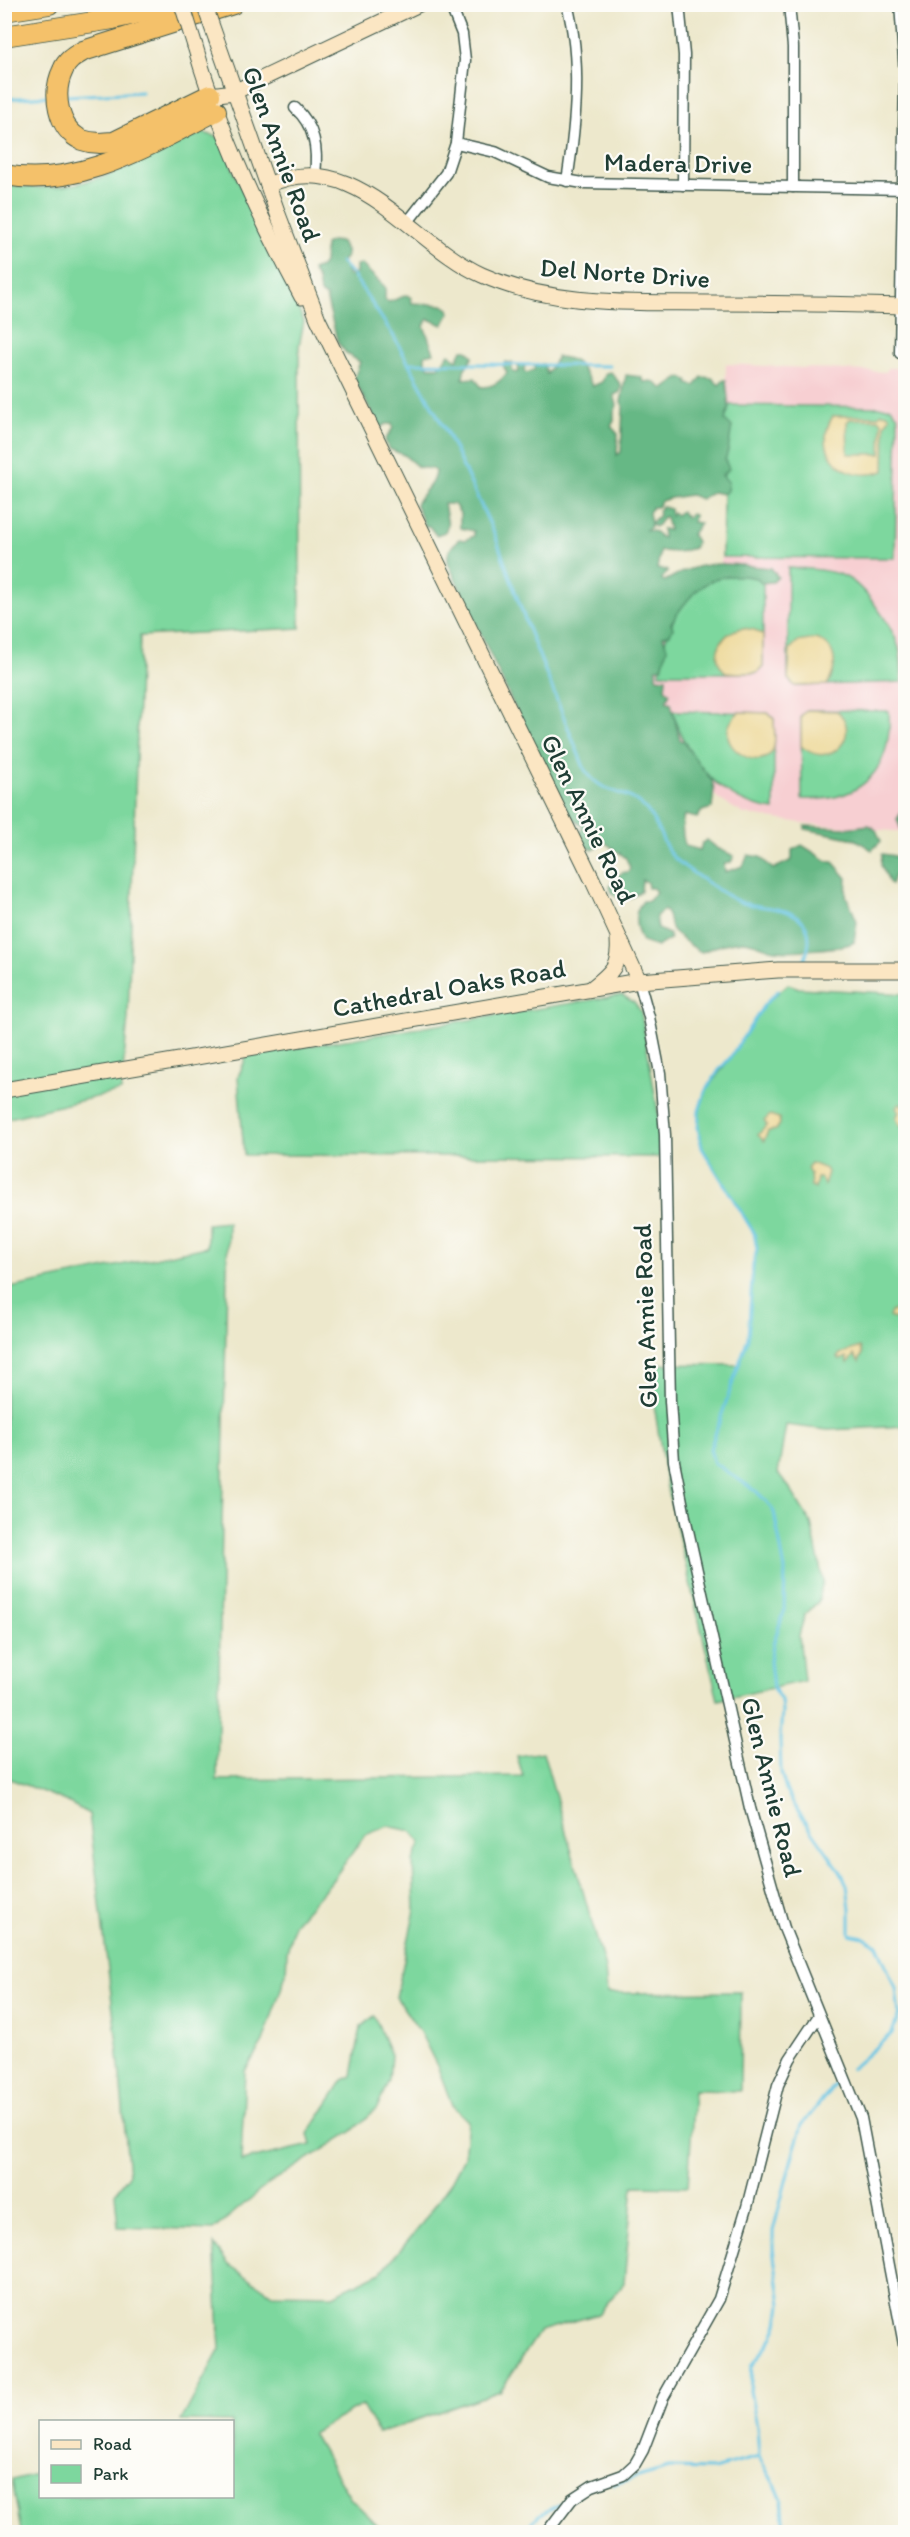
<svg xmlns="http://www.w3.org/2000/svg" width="910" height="2537" viewBox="0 0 910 2537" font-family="Itim,sans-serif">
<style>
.built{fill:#f7cfd2}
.green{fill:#7dd79e;stroke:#4e8a69;stroke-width:1.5}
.forest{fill:#66b885;stroke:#427a5c;stroke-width:1.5;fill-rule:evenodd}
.sand{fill:#eeda9e;stroke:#868c69;stroke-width:1.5;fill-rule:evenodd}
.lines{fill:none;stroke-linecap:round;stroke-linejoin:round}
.stream{stroke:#66c5e4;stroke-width:3}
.street-casing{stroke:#3e574b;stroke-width:13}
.secondary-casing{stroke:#3e574b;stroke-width:17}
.highway-casing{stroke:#3e574b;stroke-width:22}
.street{stroke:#fff;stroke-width:10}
.secondary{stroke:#fbe6c3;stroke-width:15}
.highway{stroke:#f4c16a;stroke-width:20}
.secondary-bridge-casing{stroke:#3e574b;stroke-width:17;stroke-linecap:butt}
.secondary-bridge{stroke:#fbe6c3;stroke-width:15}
.labels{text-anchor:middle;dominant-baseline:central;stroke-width:4.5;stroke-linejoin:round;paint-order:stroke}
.street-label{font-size:26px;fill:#1f3d34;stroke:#fdfcf7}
</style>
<rect width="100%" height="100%" fill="#fdfcf7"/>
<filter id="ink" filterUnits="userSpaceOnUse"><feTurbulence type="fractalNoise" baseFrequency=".0167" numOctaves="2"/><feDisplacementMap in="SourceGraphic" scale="12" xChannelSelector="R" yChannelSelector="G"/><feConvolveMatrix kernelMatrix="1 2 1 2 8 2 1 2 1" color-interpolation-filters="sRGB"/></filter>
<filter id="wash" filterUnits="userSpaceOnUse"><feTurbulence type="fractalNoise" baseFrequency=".008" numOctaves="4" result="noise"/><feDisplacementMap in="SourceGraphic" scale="24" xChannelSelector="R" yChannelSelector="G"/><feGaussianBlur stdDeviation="1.35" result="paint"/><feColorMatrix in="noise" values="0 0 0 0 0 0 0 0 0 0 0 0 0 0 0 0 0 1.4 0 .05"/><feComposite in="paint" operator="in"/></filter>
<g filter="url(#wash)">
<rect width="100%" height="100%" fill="#ede8cc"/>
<!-- built -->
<path class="built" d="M726 364 886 372 887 368H905V832L802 823 744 814 720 800 691 773 654 674 658 642 693 580 721 565Z"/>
<!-- green -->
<g class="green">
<path d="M204 133 218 137 223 143 235 174 304 321 299 346 300 628 140 636 128 1018 121 1091 5 1119 4 184C59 195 105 179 153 156 170 148 187 137 204 133Z"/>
<path d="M725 405 891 407 898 416 895 558 722 557Z"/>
<path d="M788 568C807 568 826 569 844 576 864 585 891 624 898 645 902 656 901 670 902 682L795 686 788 679Z"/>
<path d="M731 574H739L763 579V667L757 673H660C662 629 686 582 731 574Z"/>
<path d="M807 710 889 711C893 770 861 803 802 799L801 716Z"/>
<path d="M673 711 768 713 774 719V810C722 803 686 760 673 711Z"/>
<path d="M788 984 799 988 905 994V1426L828 1430 786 1425 778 1473 789 1487 811 1523 823 1581 818 1602 805 1614 799 1635 804 1681 718 1700 667 1487 653 1398V1364L739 1365 748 1338 753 1265 757 1249 754 1233 702 1148 698 1128 699 1111 705 1092 730 1058 764 1005Z"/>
<path d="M622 995 635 1003 641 1012 660 1124V1157L244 1155 238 1077 247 1056Z"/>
<path d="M228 1222 217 1780 523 1776 517 1756 543 1752 605 1968 607 1993 741 1992 740 2091 694 2090 688 2187 633 2186 624 2283 598 2314 540 2331 500 2391 378 2433 362 2405 312 2433 350 2498 385 2532H21L12 2480 40 2473V2496H232V2422L181 2421 220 2349 214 2244 228 2264 272 2294 333 2295 381 2272 418 2229 450 2184 464 2157 468 2121 452 2105 438 2068 420 2032 396 1997 415 1910 413 1861 421 1843 411 1831 388 1826 365 1835 331 1882 294 1924 287 1952 286 1974 263 2042 245 2071 241 2161 311 2145 308 2134 343 2080 352 2076 361 2027 374 2016 391 2055 389 2080 377 2108 351 2132 268 2184 213 2230 118 2227 115 2193 129 2175 117 2043 89 1814 66 1801 5 1777V1289L207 1247V1224Z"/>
</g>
<!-- forest -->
<g class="forest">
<path d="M331 241 341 242 346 250V257L342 261 349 276 356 273V265L361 264 385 287V300L389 302 407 295 411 298 412 303 443 305 449 309 450 313 443 325 428 319 424 326 434 353 425 355V363L429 367H439L449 354 457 360 462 350H467L473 356 464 370 463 379 475 378 481 387C493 387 500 382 507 373L503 365 505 362 512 363V371L515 373 519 371 518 365 520 364 525 365 524 371 527 373 534 370 535 366 543 364 547 374 557 357C580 358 581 368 593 386L602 382 606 373 611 372 621 385 620 392 614 395 617 405 614 413V421L611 426 618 434 617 455 621 452 623 406 621 402 626 375 641 377 644 382 652 381 664 389 681 377 688 381V384L695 386 702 377 712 378 719 385 724 380H726L729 408 725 420 732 427C729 438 730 449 725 460L729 469 722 475 728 482 727 491 723 494 713 492 701 499 690 495 671 498 661 501 657 507H652L649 513 651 523 659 515 658 511 662 506 670 509 671 516 673 513 676 515 681 511 687 518 691 514 694 515 693 522 700 523 692 534 696 542 694 548 678 552 660 551 657 569 667 570V573L662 578V580L665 581C705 557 727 564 771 568L778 577 773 582 761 583 757 578C712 569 696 586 671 623L673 628 670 634 663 636 667 648 662 668H656V677L666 678 665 689 670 693 666 701 671 703 673 712 680 740 686 742V746L712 781 714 789 712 808 702 811 697 818 684 815C681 826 682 835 685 846L700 850 702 843 707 840 717 848 734 856 731 862 724 864 725 872 743 866 748 855 760 857 773 869 792 860V850L802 845 827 861 833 862 847 878 846 895 857 921 854 942C843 949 789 952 775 950 764 948 753 941 743 941 728 942 715 946 702 952 697 951 673 933 671 928 668 921 671 916 664 910L656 916 658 929 669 934 670 939 657 947 642 942C635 926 632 914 643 901H649L656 892 653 888H648L647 882 642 880 641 891 630 898 620 899 612 893 610 887C614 879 618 872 628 872L630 868 626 858 603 841 593 850 583 845 579 836 583 826 571 817 533 747 449 565C445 553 451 547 459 539L465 540 474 536V531L460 528V513L454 504H444L448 525 445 532 436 535 429 526H425L416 505C421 492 435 485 435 471L432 469 418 467 404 455 389 449 385 440 393 428 392 424H386L380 428 354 379 360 362 346 353 338 343 326 297 320 293 318 280 312 270 321 267 324 263 325 245ZM663 517H666L669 530 662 529 663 538 660 537 656 532 646 530 650 528 651 523 654 527 658 525Z"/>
<path d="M905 789 906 837H904L897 819C901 815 904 797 905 789Z"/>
<path d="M869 825 876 830 881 841 872 850 855 839 805 829V826L845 828Z"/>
<path d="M882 854 895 856 901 862 905 863V897L900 884 903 879 899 872 894 876 891 885 890 884 881 865Z"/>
</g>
<!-- sand -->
<g class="sand">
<path d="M882 413 888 414 890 417 885 424 884 471C847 485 810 452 833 416H878ZM850 419H879L882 423 881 454H848L847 422Z"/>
<path d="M743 628 755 630 763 635V667L757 673H727C707 658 721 631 743 628Z"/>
<path d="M816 639C838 646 838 668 827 685L795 686 788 679 790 649 797 642Z"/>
<path d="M807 710 837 711C863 733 831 772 801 746V716Z"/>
<path d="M739 712 768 713 774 719C774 727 776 739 774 747 767 778 702 745 739 712Z"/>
<path d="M900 1103C906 1107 906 1117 905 1124L901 1127 896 1118 899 1112 896 1107Z"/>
<path d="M770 1115 779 1118 780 1124 776 1130 768 1131 764 1141 758 1135 767 1125 764 1121Z"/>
<path d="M811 1163 826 1169 828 1172 824 1185 821 1178H817L815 1189 811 1186 810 1174 807 1168Z"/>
<path d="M904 1305V1319L900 1320 899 1315 894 1319 889 1317 891 1312Z"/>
<path d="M860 1347 862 1354 859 1362 854 1355 848 1363 846 1357 841 1360 837 1358 840 1354Z"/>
</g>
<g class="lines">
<!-- stream -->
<g class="stream">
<path d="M66 96 142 92"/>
<path d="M4 99 50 96"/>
<path d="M341 262 353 275 393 335 447 433 495 535 528 628 585 770C605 798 624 787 645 808 656 820 661 838 669 852 676 863 727 897 740 902 759 909 791 905 804 923 812 934 809 951 803 962"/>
<path d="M408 363 610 366"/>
<path d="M779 990 764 1005 730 1058 719 1070 705 1092 699 1111 698 1128 702 1148 754 1233 757 1249 753 1265 748 1338 710 1449 714 1463 756 1491 767 1502 774 1512 785 1570 784 1612 774 1641 770 1661 773 1688 781 1700 782 1712 780 1739 781 1772 786 1790 798 1811 841 1872 847 1885 850 1909V1934L863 1937 877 1945 896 1988 899 2014 892 2033 851 2069"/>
<path d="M614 2484 669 2468 713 2469 759 2457"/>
<path d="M522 2532 539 2515 566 2501"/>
<path d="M785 2532 782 2498 759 2457 757 2426 750 2391 752 2366 773 2337 778 2324 781 2304 773 2249V2231L793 2154 802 2125 839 2079"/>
</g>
</g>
</g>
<g filter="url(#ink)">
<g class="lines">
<defs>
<g id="street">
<path d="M679 4 684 55 683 185"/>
<path d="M789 4 793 47V187"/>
<path d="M295 108C315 126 318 149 315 175"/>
<path d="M456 143 495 152 548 177 583 183 906 189"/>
<path d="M567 181C576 123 582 61 567 4"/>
<path d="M407 223 446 173 456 143 465 60 462 34 450 4"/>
<path d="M900 353 905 75 900 4"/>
<path d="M639 981 649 1017 660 1073 665 1135 670 1401 674 1461 685 1517 750 1808 784 1928 861 2118 906 2355"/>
<path d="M547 2532 572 2499 592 2486 623 2475 635 2464 643 2450 663 2398 719 2299 747 2207 778 2085 790 2059 818 2017"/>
</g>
<g id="secondary">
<path d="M217 41 279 217 318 319 593 881 639 981"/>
<path d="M195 46C220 133 259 217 302 297"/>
<path d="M210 95 234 92 419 4"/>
<path d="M268 185C355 145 412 244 482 275 553 307 634 302 710 303 775 303 840 304 906 306"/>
<path d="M592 988C612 972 620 966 618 939"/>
<path d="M4 1090 639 981 778 970H906"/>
</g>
<g id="highway">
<path d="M4 11 49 4"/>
<path d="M4 36 113 19 179 4"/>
<path d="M210 95 114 142C103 143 93 144 82 140 57 129 52 92 63 70 67 60 75 56 83 51L233 4"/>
<path d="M4 175C81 189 150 144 216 111"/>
</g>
</defs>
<!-- street casing -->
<use href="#street" class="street-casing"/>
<!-- secondary casing -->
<use href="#secondary" class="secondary-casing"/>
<!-- highway casing -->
<use href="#highway" class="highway-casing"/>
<!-- street -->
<use href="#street" class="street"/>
<!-- secondary -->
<use href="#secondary" class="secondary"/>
<!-- highway -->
<use href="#highway" class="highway"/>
<defs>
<g id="secondary-bridge">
<path d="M182 4 195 46"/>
<path d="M204 4 217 41"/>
</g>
</defs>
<!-- secondary-bridge casing -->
<use href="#secondary-bridge" class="secondary-bridge-casing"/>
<!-- secondary-bridge -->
<use href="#secondary-bridge" class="secondary-bridge"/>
</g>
</g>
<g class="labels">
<!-- street labels -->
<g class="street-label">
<text transform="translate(282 154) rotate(70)">Glen Annie Road</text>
<text transform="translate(678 163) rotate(1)">Madera Drive</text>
<text transform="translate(625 273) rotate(4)">Del Norte Drive</text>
<text transform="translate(589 819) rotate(64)">Glen Annie Road</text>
<text transform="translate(449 988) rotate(-10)">Cathedral Oaks Road</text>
<text transform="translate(645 1316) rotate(-92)">Glen Annie Road</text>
<text transform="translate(772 1787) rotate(76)">Glen Annie Road</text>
</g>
</g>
<!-- margin -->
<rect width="910" height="2537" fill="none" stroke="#fdfcf7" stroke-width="24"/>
<!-- legend -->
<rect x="39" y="2420" width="195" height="78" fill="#fdfcf7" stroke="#a4b0a9" stroke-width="1.5"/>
<rect x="51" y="2440" width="30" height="9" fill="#fbe6c3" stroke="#a4b0a9" stroke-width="1.5"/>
<text x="93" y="2450" font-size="18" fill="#1f3d34">Road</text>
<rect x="51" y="2465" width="30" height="18" fill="#7dd79e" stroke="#a4b0a9" stroke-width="1.5"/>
<text x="93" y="2480" font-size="18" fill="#1f3d34">Park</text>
</svg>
